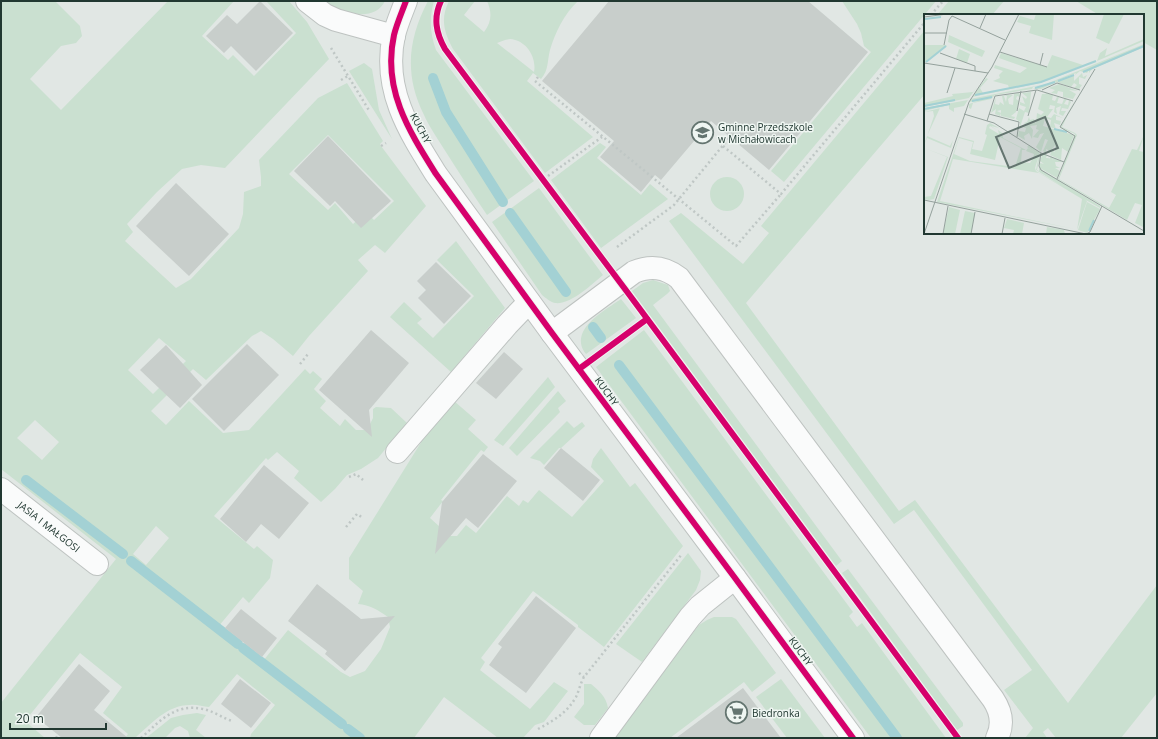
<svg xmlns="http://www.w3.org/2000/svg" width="1158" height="739" viewBox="0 0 1158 739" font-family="'Open Sans',sans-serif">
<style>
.green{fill:#cae0d0;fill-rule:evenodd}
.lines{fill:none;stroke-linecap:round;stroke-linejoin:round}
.stream{stroke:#a3d1d4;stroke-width:10}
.building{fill:#c8cecb}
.minor-casing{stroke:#bec3c1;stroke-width:24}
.path{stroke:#bfc7c5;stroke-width:2.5;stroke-dasharray:2 3;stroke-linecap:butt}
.minor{stroke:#fafbfb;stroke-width:22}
.cycleway-casing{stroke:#eff6f2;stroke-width:8}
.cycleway{stroke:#d6006c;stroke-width:6}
.labels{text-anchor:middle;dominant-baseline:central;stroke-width:3;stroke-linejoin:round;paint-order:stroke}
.poi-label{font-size:10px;fill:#213831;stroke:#eff6f2;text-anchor:start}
.street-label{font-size:10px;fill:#213831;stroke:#eff6f2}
.inset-river{fill:none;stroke:#a3d1d4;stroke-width:2}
.inset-road{fill:none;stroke:#94a19c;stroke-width:1}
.view{fill:#647570;fill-opacity:0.15;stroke:#647570;stroke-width:2}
.inset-edge{fill:none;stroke:#213831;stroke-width:2}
</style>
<rect width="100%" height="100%" fill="#e1e7e4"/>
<!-- green -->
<g class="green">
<path d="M1 1H55L80 26 82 36 76 43 61 46 30 79 61 110 168 1H234L202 36 228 60 233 55 254 76 296 33 266 1H289L307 22 329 59 225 168 201 165 182 169 157 192 127 224 133 232 125 241 176 288 191 279 239 228 243 214 244 192 261 186V177L259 160 318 98 347 83 383 141 380 144 381 146 426 206 385 253 375 245 358 260 368 271 309 336 293 356 273 339 261 331 252 336 206 380 193 369 151 411 166 425 189 401 223 433 249 430 305 369 310 374 313 371 322 379 314 389 326 401 320 408 340 426 345 419 356 430H367L373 418V409L376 407 391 408 407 423 378 458 361 469 347 475 335 489 321 502 294 478 299 471 277 452 268 460 266 458 214 516 254 549 257 546 273 560 270 578 249 603 243 597 218 627 263 661 288 630 341 672 350 677 365 671 381 649 390 627 388 617C378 610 370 605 358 604L363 591 349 579V558L430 428 454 401 476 420 468 429 488 447 484 452 481 450 441 500 443 501 430 518 450 536H457L466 525 476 533 507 496 519 506 523 500 528 503 539 490 572 517 604 481 591 467 593 459 601 448 630 487 635 483 683 546 604 647 578 627V625L533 591 481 658 485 662 480 670 530 709 554 682 568 691 544 722 535 725 523 738H498L444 697 414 738H250L251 734 275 705 237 674 209 707C203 707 196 704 190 705 167 705 151 724 135 738H125L128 734 103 713 122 687 80 653 25 721 45 738H1V703L116 559 1 469ZM328 135 394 201 374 220 366 212 353 224 335 203 328 210 289 174ZM159 338 186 361 153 394 128 370ZM35 420 59 442 42 460 17 438ZM156 526 169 538 146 565 133 554Z"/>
<path d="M323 1H385C374 24 338 12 323 1Z"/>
<path d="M428 1H434C429 18 430 34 436 50L534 181 487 215C472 193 458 171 444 149 437 138 429 126 424 115 404 75 408 39 428 1Z"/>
<path d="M449 1H475L464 15 484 32C492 22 492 12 487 1H578C564 14 555 33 550 50 547 61 549 70 541 79L533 73 527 81 593 137 545 173 453 49C444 32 440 19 449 1ZM510 39C526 40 537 57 534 72L497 43 505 40Z"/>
<path d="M842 1H936L784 182 771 171 871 52 864 46 861 33 857 24Z"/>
<path d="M949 1H1004L992 15H937Z"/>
<path d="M1076 1H1157V50L1143 42V15H1099Z"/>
<path d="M925 30V94L746 303 899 511 915 500 1068 703 1157 585V693L1121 738H1056L1048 728 1043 732 1047 738H1025L1033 728 1004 690 1032 670 914 510 894 524 669 221 681 213 743 264 769 233 761 226Z"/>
<path d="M364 63 372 69 379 110 392 139 349 71Z"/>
<path d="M600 143 606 147 597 158 641 195 650 184 668 199 601 248 551 180Z"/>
<circle cx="727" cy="194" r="17"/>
<path d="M539 188 603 275C592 284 571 305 555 303 550 302 546 298 542 295L492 222Z"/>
<path d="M456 241 505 308 451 372 390 317 404 302 422 319 417 323 433 338 474 296 437 260Z"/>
<path d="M653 280 668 285 670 291 667 294 653 305 842 561 836 566 632 291 643 283Z"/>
<path d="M621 299 636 318 586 354C568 330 604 311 621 299Z"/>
<path d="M644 330 853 612 849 616 857 627 862 623 946 738H871L596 367Z"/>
<path d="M548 377 555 387 503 446 494 440Z"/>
<path d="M558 391 566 401 558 408 560 412 517 456 509 448Z"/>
<path d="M567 421 574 428 582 422 585 426 561 448H559L544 465 540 461 530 458Z"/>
<path d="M688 553 701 571 700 580 696 590 642 662 616 644Z"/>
<path d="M848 569 963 723V726L957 730 842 573Z"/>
<path d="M714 617H732L736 619 776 673 752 692 744 682 670 738H614L699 625 707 620Z"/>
<path d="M781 679 825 738H787L756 697Z"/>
<path d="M584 684H591C599 691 606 696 608 708L595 725H584L574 717 584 704Z"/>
<path d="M197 713 206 715 196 730 206 738H190L188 731 180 726 175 728 165 738H146L171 718 183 715Z"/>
</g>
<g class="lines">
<!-- stream -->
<g class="stream">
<path d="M433 78 446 112 503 202"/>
<path d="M510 213 566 292"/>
<path d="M593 327 601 338"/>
<path d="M619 365 897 738"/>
<path d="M26 480 123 554"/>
<path d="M131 561 238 644"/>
<path d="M243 648 342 724"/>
<path d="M348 729 360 738"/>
</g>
</g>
<!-- building -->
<g class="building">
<path d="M260 1 293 33 256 71 231 46 224 53 206 36 227 15 237 24Z"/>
<path d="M609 1H808L868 52 769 170 711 121 661 180 655 175 641 192 600 157 614 141 542 81Z"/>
<path d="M328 136 391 201 361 228 335 201 330 206 294 171Z"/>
<path d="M176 183 229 234 189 276 136 226Z"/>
<path d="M436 262 471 296 444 324 418 298 426 290 417 281Z"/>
<path d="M371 330 409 363 369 410 372 437 319 390Z"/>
<path d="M247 344 279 375 224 431 192 399Z"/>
<path d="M166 345 202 385 180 408 140 370Z"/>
<path d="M504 352 523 369 496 399 476 383Z"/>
<path d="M561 448 600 480 583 501 544 468Z"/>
<path d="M483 454 517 481 478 528 466 518 435 554 442 502Z"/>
<path d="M264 465 309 503 279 539 261 524 246 542 220 519Z"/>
<path d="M317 584 361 619 395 616 345 671 325 654 327 651 288 621Z"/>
<path d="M536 596 576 628 526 693 489 665 502 647 498 644Z"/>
<path d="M241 609 277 638 262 657 225 628Z"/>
<path d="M79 664 110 691 94 710 128 738H62L36 717Z"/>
<path d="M240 679 271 703 251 728 221 704Z"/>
<path d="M743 688 781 738H676Z"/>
</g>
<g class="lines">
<defs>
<g id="minor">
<path d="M307 1 325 15 336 20 394 36"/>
<path d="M406 1C402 12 397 23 394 35 382 89 409 131 436 174L552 333 735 578 853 738"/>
<path d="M552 333 634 272C651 265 665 267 679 278L993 699C1001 711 1004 724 997 738"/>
<path d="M397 452 507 325 529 302"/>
<path id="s1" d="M1 489 97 564"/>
<path d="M601 738 690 617 700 606 735 578"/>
</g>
</defs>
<!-- minor casing -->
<use href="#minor" class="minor-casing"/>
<!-- path -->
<g class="path">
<path d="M931 15 943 1"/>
<path d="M331 48 370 112"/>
<path d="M538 77 535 81 736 246 781 194"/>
<path d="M341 80 348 76"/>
<path d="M381 146 386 143"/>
<path d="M723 146 781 194 925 22"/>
<path d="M548 176 602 137"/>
<path d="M617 247 674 205 734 132"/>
<path d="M300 364 308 354"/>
<path d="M349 477 356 474 363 480"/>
<path d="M346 527 357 514 363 518"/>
<path d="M579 673 584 677"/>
<path d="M538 729C553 721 567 713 576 697 579 691 580 684 584 677L682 554"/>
<path d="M56 738 58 735"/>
<path d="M141 738C160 721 175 703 203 709 213 711 223 718 232 721"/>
</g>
<!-- minor -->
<use href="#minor" class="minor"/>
<defs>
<g id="cycleway">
<path d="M406 1C402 12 397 23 394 35 382 89 409 131 436 174L552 333 735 578 853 738"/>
<path d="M441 1C433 18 436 33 445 49L628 293 958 738"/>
<path d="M579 369 647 319"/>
</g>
</defs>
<!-- cycleway casing -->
<use href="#cycleway" class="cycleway-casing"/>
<!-- cycleway -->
<use href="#cycleway" class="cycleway"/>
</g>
<!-- icons -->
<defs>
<symbol id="school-ring" viewBox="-11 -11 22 22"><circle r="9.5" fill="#eff6f2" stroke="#647570" stroke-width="1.5"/><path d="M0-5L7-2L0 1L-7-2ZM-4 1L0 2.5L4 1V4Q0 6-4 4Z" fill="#647570"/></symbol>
<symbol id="supermarket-ring" viewBox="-11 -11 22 22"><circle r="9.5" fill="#eff6f2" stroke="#647570" stroke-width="1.5"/><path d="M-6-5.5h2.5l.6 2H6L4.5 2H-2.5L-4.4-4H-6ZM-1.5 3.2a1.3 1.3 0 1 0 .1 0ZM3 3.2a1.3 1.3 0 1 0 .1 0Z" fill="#647570"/></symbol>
</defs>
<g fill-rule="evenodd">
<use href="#school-ring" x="690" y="120" width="25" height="25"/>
<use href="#supermarket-ring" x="724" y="700" width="25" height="25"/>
</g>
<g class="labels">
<!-- poi labels -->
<g class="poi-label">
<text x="718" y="127">Gminne Przedszkole<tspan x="718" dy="12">w Michałowicach</tspan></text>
<text x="752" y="713">Biedronka</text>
</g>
<!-- street labels -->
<g class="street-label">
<text transform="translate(421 128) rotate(62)">KUCHY</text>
<text transform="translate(607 391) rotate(54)">KUCHY</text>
<text stroke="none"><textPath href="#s1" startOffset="61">JASIA I MAŁGOSI</textPath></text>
<text transform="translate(801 651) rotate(54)">KUCHY</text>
</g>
</g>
<!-- overview -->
<g transform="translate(924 14)">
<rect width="220" height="220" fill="#e1e7e4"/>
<path d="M112 0H130L128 26 105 19 107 12 93 8 96 2 110 6ZM180 0H200L185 30 172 24ZM25 21 61 37 58 43 24 28ZM220 25V27L173 47 176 39 183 34 181 42ZM220 30V33L168 55 165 59V56L163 59 156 57 151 61 152 59 130 68 109 73 108 75 71 81 67 85 49 89 47 95 45 94V90L54 87 46 88V85L122 70ZM0 31H22L23 32 0 49ZM35 35 46 40 43 49 32 45ZM77 39 123 53 128 41 159 51 131 63 162 52 116 69 48 83 62 64 64 65 56 74 59 79 85 74 84 71 69 67 76 64 75 61 79 57 70 54 71 51 96 59 103 54 75 44ZM158 59 159 63 163 61 161 65 155 63V70L158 71 155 75 150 74 153 71 150 69 147 73 133 68 117 75H109L150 61V67ZM135 70 154 77 145 76 152 80 149 85 139 83V78L134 77 133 80 127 79 131 76 125 74ZM53 73 45 84 0 93V89L29 82 28 80 49 78ZM107 78 105 99 101 98 96 113V108L92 105 95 94 100 97 102 93 96 91V88L101 90 98 82 102 85 103 83 98 79ZM119 78 129 81 128 86 131 87 133 83H135L133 89 138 90 140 85H143L140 90 144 91 145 86 147 88 144 95 138 94 137 97H142L139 102 135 100 137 92 132 94 133 100 130 98 131 92 126 91 125 95H129L123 103 127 104 130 100 139 104 132 102V106L137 107 136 111 130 109 132 115 126 113 127 106 121 104 119 112 150 121 144 138 138 134 137 146 126 141 128 136 131 138V131L125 140 124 136 122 135V139L119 137 124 126 121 125 117 138 112 133 120 119 116 120 114 124 109 123 115 116 112 115 113 111 106 112 109 116 108 125 105 119 100 122 101 126 94 122 95 117 101 118 102 114 98 113 103 112 100 109 103 108 105 103 106 106 110 105 112 110 113 99 117 101 120 98 114 95 118 80H123ZM95 79 96 83 93 82 92 85 95 87 92 98 87 102 91 103 90 105 77 102V96L73 97 77 99 76 102 71 100 72 95 67 99 72 83 71 90 75 91 76 88 80 91 78 82H80L82 88 83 82 80 81H89L84 85 85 90 89 91 90 80ZM44 86 40 92 30 94V98L25 95V91L0 97V94ZM151 86 138 113 151 119 153 121 135 165 185 194 192 181 187 178 208 135 213 136 220 121 215 137 220 138 219 213 211 209 218 191 211 189 203 206 134 165 151 120 136 113ZM25 92 16 94 3 122 26 132 29 126 27 134 3 124 0 131 10 102 9 97 0 98ZM66 109 75 114 67 112 73 116 66 112 65 114 75 120 74 116 78 119 79 124 102 136H98L97 148 106 149 109 144 110 140 102 137 104 134 115 141 111 154 112 157 141 174 112 156 115 141 103 133 105 131 115 138 116 142 113 156 115 157V154L176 192V194L160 185 163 187 153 216 158 185 115 159 29 145 16 187 151 215 13 188 35 123 50 127 48 135 58 137 63 121 61 120 63 111ZM76 123 97 134 91 153 46 147 30 140 35 124 49 128 46 140 71 146ZM0 134 24 143 10 185 5 186 0 185V183L7 182 23 143ZM119 139 123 141 122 144H125L124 141 125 145 127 142 130 144 128 146 131 144 138 148H131L132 152 136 154H131L136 157 133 164 116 154V149L120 150 116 147ZM163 188 176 195 163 219 154 216ZM25 193 36 196 31 220H19ZM41 197 51 199 47 220H36ZM83 205 100 209 98 220H89L90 216 80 214ZM123 213 140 216 141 220H122Z" fill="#cae0d0" fill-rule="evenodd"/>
<path class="inset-river" d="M1 5 17 3M2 48 22 32M159 58 220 32M134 67 150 61M111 74 131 68M51 81 117 68 172 47M48 87 68 83M0 92 31 86M0 95 26 90M130 115 143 118M165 217 170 206"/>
<path class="inset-road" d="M0 3 23 0M56 14 62 0M0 19H23M20 31 25 6 28 2 81 26M76 38 123 53M16 39 51 52V57M0 49 64 59M116 51 119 39M118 76 133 69 156 76M23 79 31 54M93 97 97 77M40 100 70 109 117 139 140 148M65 100 95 108 93 123M104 102 112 76M63 107 71 82 113 76 149 87M117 139 115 152 117 156 220 217M133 165 151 122 136 113 171 55M0 186 162 220 166 218 178 192M0 220 45 88 68 53 95 0M19 220 24 192M47 220 51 198M78 220 81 204"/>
<path class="view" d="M121 103 134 134 85 154 72 123Z"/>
<rect width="220" height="220" class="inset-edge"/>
</g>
<!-- border -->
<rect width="1158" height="739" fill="none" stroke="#213831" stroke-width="4"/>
<!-- scale -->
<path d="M10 723v6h96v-6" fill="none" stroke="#213831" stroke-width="2"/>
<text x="16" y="723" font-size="12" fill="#213831" stroke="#eff6f2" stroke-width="3" paint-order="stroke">20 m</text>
</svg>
